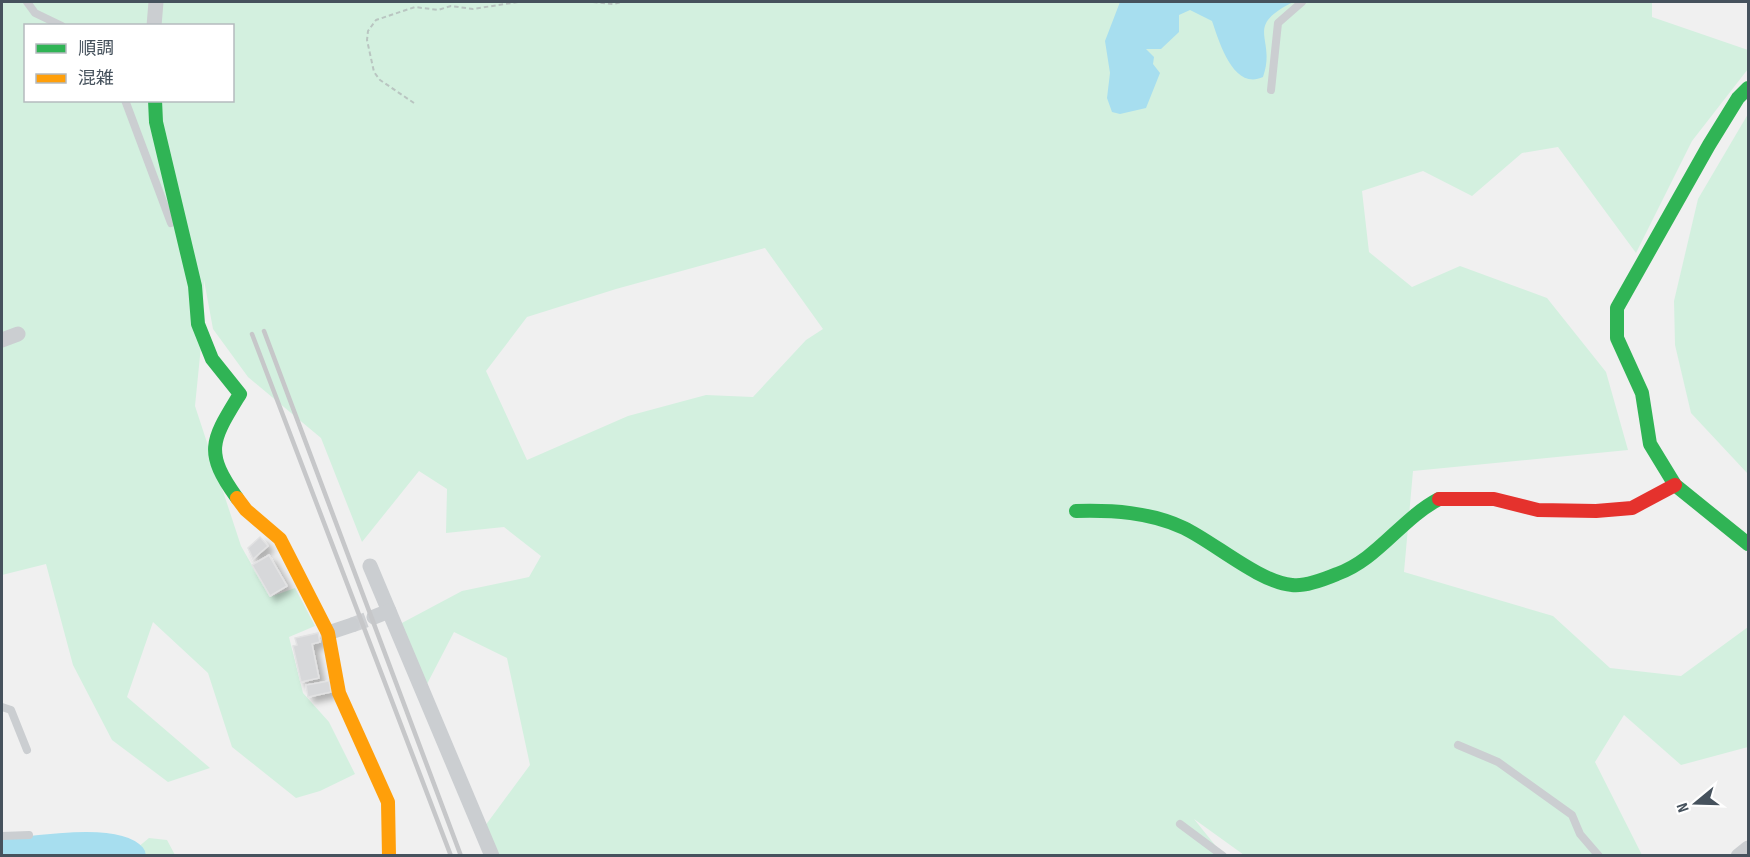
<svg xmlns="http://www.w3.org/2000/svg" width="1750" height="857" viewBox="0 0 1750 857" font-family="'Sofia Sans Condensed','Noto Sans JP',sans-serif">
<style>
.green{fill:#d3f0df;fill-rule:evenodd}
.water{fill:#a7deef}
.lines{fill:none;stroke-linecap:round;stroke-linejoin:round}
.river{stroke:#a7deef;stroke-width:26}
.building{fill:#d7d8da;stroke:#e2e2e3;stroke-width:1.5;filter:url(#shadow)}
.street-tunnel{stroke:#ced0d3;stroke-width:15;stroke-dasharray:15 8;stroke-linecap:butt}
.path{stroke:#b9c5c1;stroke-width:2;stroke-dasharray:4.5 3;stroke-linecap:butt}
.lane{stroke:#cbced1;stroke-width:8}
.street{stroke:#cbced1;stroke-width:15}
.fast{stroke:#30b455;stroke-width:14}
.slow{stroke:#ff9f0a;stroke-width:14}
.jam{stroke:#e5322d;stroke-width:14}
.rail{stroke:#c6c7c9;stroke-width:4.5}
</style>
<defs>
<filter id="shadow"><feDropShadow dx="5.5" dy="5.5" stdDeviation="3" flood-color="#0004"/></filter>
</defs>
<rect width="100%" height="100%" fill="#f0f0f0"/>
<!-- green -->
<g class="green">
<path d="M2 2H1652V17L1748 50V69L1692 141 1636 253 1558 147 1522 153 1472 196 1423 171 1362 191 1369 252 1412 287 1460 266 1547 298 1606 372 1628 450 1413 471 1404 572 1553 616 1610 668 1681 676 1748 627V747L1681 765 1624 715 1595 762 1642 855H1244L1194 819 1223 855H497L485 826 530 765 507 658 454 632 427 684 400 624 462 591 529 577 541 556 504 527 446 533 447 489 419 471 362 542 321 438 248 377 213 329 204 280 202 336 195 406 241 546 270 597 295 588 315 626 289 637 303 693 329 722 355 774 320 791 296 798 232 747 208 673 153 622 127 697 210 768 168 782 112 740 73 665 46 564 2 575ZM26 26H232V100H26ZM765 248 823 329 806 340 753 397 706 395 628 416 527 460 486 371 527 317 616 289Z"/>
<path d="M1748 114V474L1691 413 1675 345 1674 301 1698 199Z"/>
<path d="M149 838 167 840 175 855H141L137 848Z"/>
</g>
<!-- water -->
<path class="water" d="M1120 2H1293C1242 28 1277 37 1263 77 1233 91 1219 41 1212 21L1190 10 1179 15V32L1161 49H1146L1154 57 1153 64 1160 73 1146 108 1120 114 1112 112 1107 98 1110 73 1105 41Z"/>
<g class="lines">
<!-- river -->
<path class="river" d="M2 852C30 850 115 835 133 856"/>
</g>
<!-- building -->
<g class="building">
<path d="M260 537 268 546 253 559 248 548Z"/>
<path d="M269 555 287 586 270 596 252 565Z"/>
<path d="M318 633 320 642 312 644 319 678 301 682 293 646 297 645 295 638Z"/>
<path d="M329 681 331 692 308 697 306 685Z"/>
</g>
<g class="lines">
<!-- street-tunnel -->
<path class="street-tunnel" d="M352 625 374 617"/>
<!-- path -->
<g class="path">
<path d="M593 2 613 4 622 2"/>
<path d="M414 103 380 80 374 72 367 40 368 31 376 20 415 7 438 10 451 6 473 9 518 2"/>
</g>
<!-- lane -->
<g class="lane">
<path d="M27 2 35 13 62 26"/>
<path d="M1271 90 1278 23 1302 2"/>
<path d="M125 100 171 223"/>
<path d="M2 707 11 710 27 750"/>
<path d="M1458 745 1498 762 1572 815 1580 834 1599 856"/>
<path d="M1180 824 1223 856"/>
<path d="M2 836 29 835"/>
</g>
<!-- street -->
<g class="street">
<path d="M154 26 156 2"/>
<path d="M2 340 18 334"/>
<path d="M370 566 492 856"/>
<path d="M374 617 389 611"/>
<path d="M328 633 352 625"/>
<path d="M1738 856 1748 848"/>
</g>
<!-- fast -->
<g class="fast">
<path d="M1748 88 1738 98 1709 145 1617 308V338L1642 393 1650 444 1675 485 1748 544"/>
<path d="M155 100 156 122 195 286 198 324 212 359 240 394C212 440 203 451 237 498"/>
<path d="M1076 511C1112 510 1150 512 1184 528 1215 543 1259 582 1292 585 1305 587 1325 579 1337 574 1377 560 1401 519 1439 499"/>
</g>
<!-- slow -->
<path class="slow" d="M237 498 246 510 280 539 328 633 339 693 388 802 389 856"/>
<!-- jam -->
<path class="jam" d="M1439 499H1494L1538 510 1596 511 1632 508 1675 485"/>
<!-- rail -->
<g class="rail">
<path d="M264 331 461 856"/>
<path d="M252 334 451 856"/>
</g>
</g>
<!-- border -->
<rect width="1750" height="857" fill="none" stroke="#46525d" stroke-width="6"/>
<!-- legend -->
<rect x="24" y="24" width="210" height="78" fill="#ffffff" stroke="#b5babe" stroke-width="1.5"/>
<rect x="36" y="44" width="30" height="9" fill="#30b455" stroke="#b5babe" stroke-width="1.5"/>
<text x="78" y="54" font-size="18" fill="#46525d">順調</text>
<rect x="36" y="74" width="30" height="9" fill="#ff9f0a" stroke="#b5babe" stroke-width="1.5"/>
<text x="78" y="84" font-size="18" fill="#46525d">混雑</text>
<!-- north arrow -->
<g transform="translate(1696 803) rotate(251)" stroke="#ffffff" stroke-width="4.5" paint-order="stroke">
<path d="M0-4.5L10 22L0 15L-10 22Z" fill="#46525d"/>
<text y="-9" font-size="16" font-weight="bold" text-anchor="middle" fill="#46525d">N</text>
</g>
</svg>
